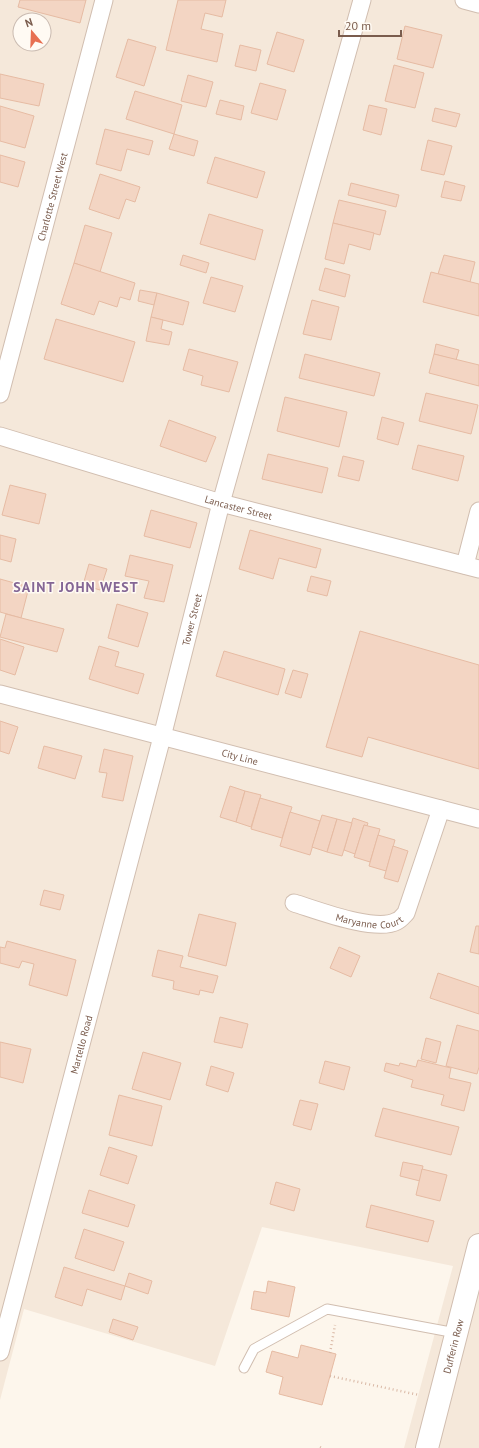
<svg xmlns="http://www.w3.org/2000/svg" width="479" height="1448" viewBox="0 0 479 1448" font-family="'PT Sans',sans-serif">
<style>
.residential{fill:#f5e8da;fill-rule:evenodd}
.building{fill:#f3d5c3;stroke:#e6bba3}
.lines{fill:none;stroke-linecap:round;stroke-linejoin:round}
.service-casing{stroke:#d1beb0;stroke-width:11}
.minor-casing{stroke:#d1beb0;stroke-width:19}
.tertiary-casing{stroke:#d1beb0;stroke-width:24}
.path{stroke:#d9b8a5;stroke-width:2.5;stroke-dasharray:1 3;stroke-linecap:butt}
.service{stroke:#fff;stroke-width:9}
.minor{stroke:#fff;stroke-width:17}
.tertiary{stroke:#fff;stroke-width:22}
.labels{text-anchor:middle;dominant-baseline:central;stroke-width:3;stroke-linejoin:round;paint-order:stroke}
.street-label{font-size:10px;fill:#7a5c4d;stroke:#fffaf3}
.district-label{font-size:14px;font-weight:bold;letter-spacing:1px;fill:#846695;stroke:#fffaf3}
</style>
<rect width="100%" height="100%" fill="#fdf6ec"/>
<!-- residential -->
<path class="residential" d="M0 0H479V1448H404L453 1266 262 1227 215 1366 24 1309 0 1400ZM20 20H44V44H20Z"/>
<!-- building -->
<g class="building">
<path d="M20 0H86L80 23 18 7Z"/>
<path d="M178 0H226L222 17 205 13 201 29 223 34 217 62 166 50Z"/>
<path d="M405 26 442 35 433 68 397 59Z"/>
<path d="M277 32 304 40 294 72 267 64Z"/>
<path d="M128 39 156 47 144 86 116 77Z"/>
<path d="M240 45 261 50 256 71 235 66Z"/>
<path d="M394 65 424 73 415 108 385 101Z"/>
<path d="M0 74 44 84 39 106 0 98Z"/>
<path d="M188 75 213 82 206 107 181 101Z"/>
<path d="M260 83 286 90 277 120 251 113Z"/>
<path d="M135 91 182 105 174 134 126 119Z"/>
<path d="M220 100 244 106 241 120 216 114Z"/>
<path d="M369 105 387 109 381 135 363 130Z"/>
<path d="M0 106 34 116 25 148 0 141Z"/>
<path d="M435 108 460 114 456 127 432 121Z"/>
<path d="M105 129 153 141 149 155 127 149 121 171 96 164Z"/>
<path d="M174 134 198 141 194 156 169 149Z"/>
<path d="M428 140 452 146 444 175 421 170Z"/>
<path d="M0 155 25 162 18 187 0 182Z"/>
<path d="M215 157 265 172 257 198 207 183Z"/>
<path d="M100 174 140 187 135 202 126 199 119 219 89 209Z"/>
<path d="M445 181 465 186 461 201 441 197Z"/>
<path d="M351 183 399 195 396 207 348 195Z"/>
<path d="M339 200 386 211 380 235 333 223Z"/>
<path d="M209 214 263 230 255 260 200 244Z"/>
<path d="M333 223 374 233 370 250 349 244 344 264 325 259Z"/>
<path d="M85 225 112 233 100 272 74 263Z"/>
<path d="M183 255 209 263 206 273 180 265Z"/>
<path d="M444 255 475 262 470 282 438 274Z"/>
<path d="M74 263 135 283 130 300 120 297 117 307 99 301 94 315 61 304Z"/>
<path d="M325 268 350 275 345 297 319 290Z"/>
<path d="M431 272 479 284V316L423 302Z"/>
<path d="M211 277 243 286 235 312 203 303Z"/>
<path d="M140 290 157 293 154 305 138 301Z"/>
<path d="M157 293 189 302 183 325 151 317Z"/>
<path d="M312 300 339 307 331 340 303 334Z"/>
<path d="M151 317 163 320 161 329 172 332 169 345 146 341Z"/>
<path d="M56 319 135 342 123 382 44 359Z"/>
<path d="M436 344 459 350 456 360 434 354Z"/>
<path d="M189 349 238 362 229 392 201 385 203 376 183 370Z"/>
<path d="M305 354 380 373 374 396 299 378Z"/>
<path d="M434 354 479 365V386L429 373Z"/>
<path d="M426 393 478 405 471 434 419 421Z"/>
<path d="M285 397 347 412 339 447 277 431Z"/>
<path d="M382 417 404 423 398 445 377 439Z"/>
<path d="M169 420 216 437 206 462 160 446Z"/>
<path d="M418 445 464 456 458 481 412 469Z"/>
<path d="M268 454 328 468 322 493 262 479Z"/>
<path d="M343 456 364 461 359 481 338 476Z"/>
<path d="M10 485 46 494 39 524 2 515Z"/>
<path d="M151 510 197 523 190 548 144 536Z"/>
<path d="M250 530 321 549 316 568 279 558 273 579 239 569Z"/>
<path d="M0 535 16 539 11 562 0 559Z"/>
<path d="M130 555 173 565 164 602 144 598 149 581 125 576Z"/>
<path d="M89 564 107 569 100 590 83 585Z"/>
<path d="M311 576 331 581 327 596 307 591Z"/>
<path d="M0 579 29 587 21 618 0 612Z"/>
<path d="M117 604 148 613 138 647 108 638Z"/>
<path d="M6 614 64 629 57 652 0 637Z"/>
<path d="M360 631 479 665V769L368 737 362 757 326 747Z"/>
<path d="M0 639 24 647 15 675 0 670Z"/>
<path d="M99 646 119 652 115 666 144 674 138 694 89 679Z"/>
<path d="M224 651 285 669 278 695 216 676Z"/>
<path d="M293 670 308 674 301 698 285 693Z"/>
<path d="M0 721 18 727 9 754 0 751Z"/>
<path d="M44 746 82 756 75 779 38 768Z"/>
<path d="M104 749 133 756 123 801 102 797 107 773 99 772Z"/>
<path d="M230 786 245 791 236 822 220 817Z"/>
<path d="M245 791 261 795 251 827 236 822Z"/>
<path d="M260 798 292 807 282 838 251 829Z"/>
<path d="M290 812 320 821 310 855 280 846Z"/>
<path d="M322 815 337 819 327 852 312 847Z"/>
<path d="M353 818 368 823 367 826 364 825 355 854 344 850Z"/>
<path d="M337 819 352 823 342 856 327 852Z"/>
<path d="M364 825 380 829 370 862 354 857Z"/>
<path d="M378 835 395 840 386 871 369 866Z"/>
<path d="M393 846 408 851 398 882 384 878Z"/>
<path d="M44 890 64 895 60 910 40 905Z"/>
<path d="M199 914 236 923 226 966 188 956Z"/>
<path d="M476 926H479V954L470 952Z"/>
<path d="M7 941 76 960 67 996 29 985 34 964 22 961 19 968 0 963V947L5 948Z"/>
<path d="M339 947 360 956 351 977 330 968Z"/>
<path d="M158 950 183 956 180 967 218 976 213 993 200 990 199 995 173 989 174 981 152 976Z"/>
<path d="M438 973 479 987V1014L430 998Z"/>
<path d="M220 1017 248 1024 242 1048 214 1042Z"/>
<path d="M457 1025 479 1031V1067L477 1074 446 1066Z"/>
<path d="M426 1038 441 1042 436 1063 421 1059Z"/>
<path d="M0 1042 31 1049 23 1083 0 1077Z"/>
<path d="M143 1052 181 1063 170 1100 132 1089Z"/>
<path d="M418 1060 451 1068 449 1078 471 1083 464 1111 441 1105 444 1095 411 1087 413 1080 384 1071 386 1063 399 1066 400 1063 416 1067Z"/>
<path d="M325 1061 350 1067 344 1090 319 1083Z"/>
<path d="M211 1066 234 1073 228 1092 206 1085Z"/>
<path d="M119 1095 162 1106 152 1146 109 1135Z"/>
<path d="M300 1100 318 1104 311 1130 293 1125Z"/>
<path d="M383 1108 459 1127 451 1155 375 1136Z"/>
<path d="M109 1147 137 1156 128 1184 100 1175Z"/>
<path d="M403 1162 423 1166 420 1181 400 1176Z"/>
<path d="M422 1169 447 1175 440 1201 416 1195Z"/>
<path d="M276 1182 300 1189 294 1211 270 1204Z"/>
<path d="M89 1190 135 1205 128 1227 82 1213Z"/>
<path d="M371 1205 434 1221 428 1242 366 1227Z"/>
<path d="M84 1229 124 1242 114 1271 75 1258Z"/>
<path d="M64 1267 125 1286 121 1300 87 1289 82 1306 55 1297Z"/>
<path d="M129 1273 152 1281 148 1294 125 1286Z"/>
<path d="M268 1281 295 1287 289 1317 251 1309 254 1291 266 1293Z"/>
<path d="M113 1319 138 1327 133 1340 109 1332Z"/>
<path d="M301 1345 336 1354 322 1405 279 1394 283 1377 266 1372 272 1351 298 1358Z"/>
</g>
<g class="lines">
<defs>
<path id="service" d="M244 1368 254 1349 327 1309 456 1333"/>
<g id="minor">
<path d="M464 0 479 4"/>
<path id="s1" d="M0 394 104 0"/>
<path id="s2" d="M0 436 221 503 479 569"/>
<path d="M465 565 479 511"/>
<path id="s3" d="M0 694 479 819"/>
<path id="s4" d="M294 903C317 910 376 933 397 921 400 920 404 915 406 913L441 809"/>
<path id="s5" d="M0 1352 162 737 221 503 362 0"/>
</g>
<g id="tertiary">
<path id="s6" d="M427 1448 479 1245"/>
</g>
</defs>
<!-- service casing -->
<use href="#service" class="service-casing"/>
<!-- minor casing -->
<use href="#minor" class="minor-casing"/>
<!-- tertiary casing -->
<use href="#tertiary" class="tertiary-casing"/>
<!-- path -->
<g class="path">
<path d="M330 1353 335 1325"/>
<path d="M330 1376 419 1395"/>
<path d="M320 1447 322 1448"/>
</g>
<!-- service -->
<use href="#service" class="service"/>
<!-- minor -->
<use href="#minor" class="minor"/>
<!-- tertiary -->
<use href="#tertiary" class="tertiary"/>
</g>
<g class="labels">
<!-- street labels -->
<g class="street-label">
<text stroke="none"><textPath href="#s1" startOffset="204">Charlotte Street West</textPath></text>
<text stroke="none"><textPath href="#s2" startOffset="249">Lancaster Street</textPath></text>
<text stroke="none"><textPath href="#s5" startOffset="757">Tower Street</textPath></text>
<text stroke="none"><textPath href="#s3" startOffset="248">City Line</textPath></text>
<text stroke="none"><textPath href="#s4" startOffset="78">Maryanne Court</textPath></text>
<text stroke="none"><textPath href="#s5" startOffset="318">Martello Road</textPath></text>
<text stroke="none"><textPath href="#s6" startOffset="105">Dufferin Row</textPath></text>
</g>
<!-- district labels -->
<g class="district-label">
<text x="76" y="587">SAINT JOHN WEST</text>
</g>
</g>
<!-- north arrow -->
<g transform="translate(32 32) rotate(341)"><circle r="19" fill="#fffaf3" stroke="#cabbb1"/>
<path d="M0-3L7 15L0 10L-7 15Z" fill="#e76f51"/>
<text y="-6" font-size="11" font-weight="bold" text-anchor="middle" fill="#7a5c4d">N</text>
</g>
<!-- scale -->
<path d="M339 30v6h62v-6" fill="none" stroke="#7a5c4d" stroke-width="2"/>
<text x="345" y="30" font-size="12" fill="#7a5c4d" stroke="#fffaf3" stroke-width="3" paint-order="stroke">20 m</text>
</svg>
